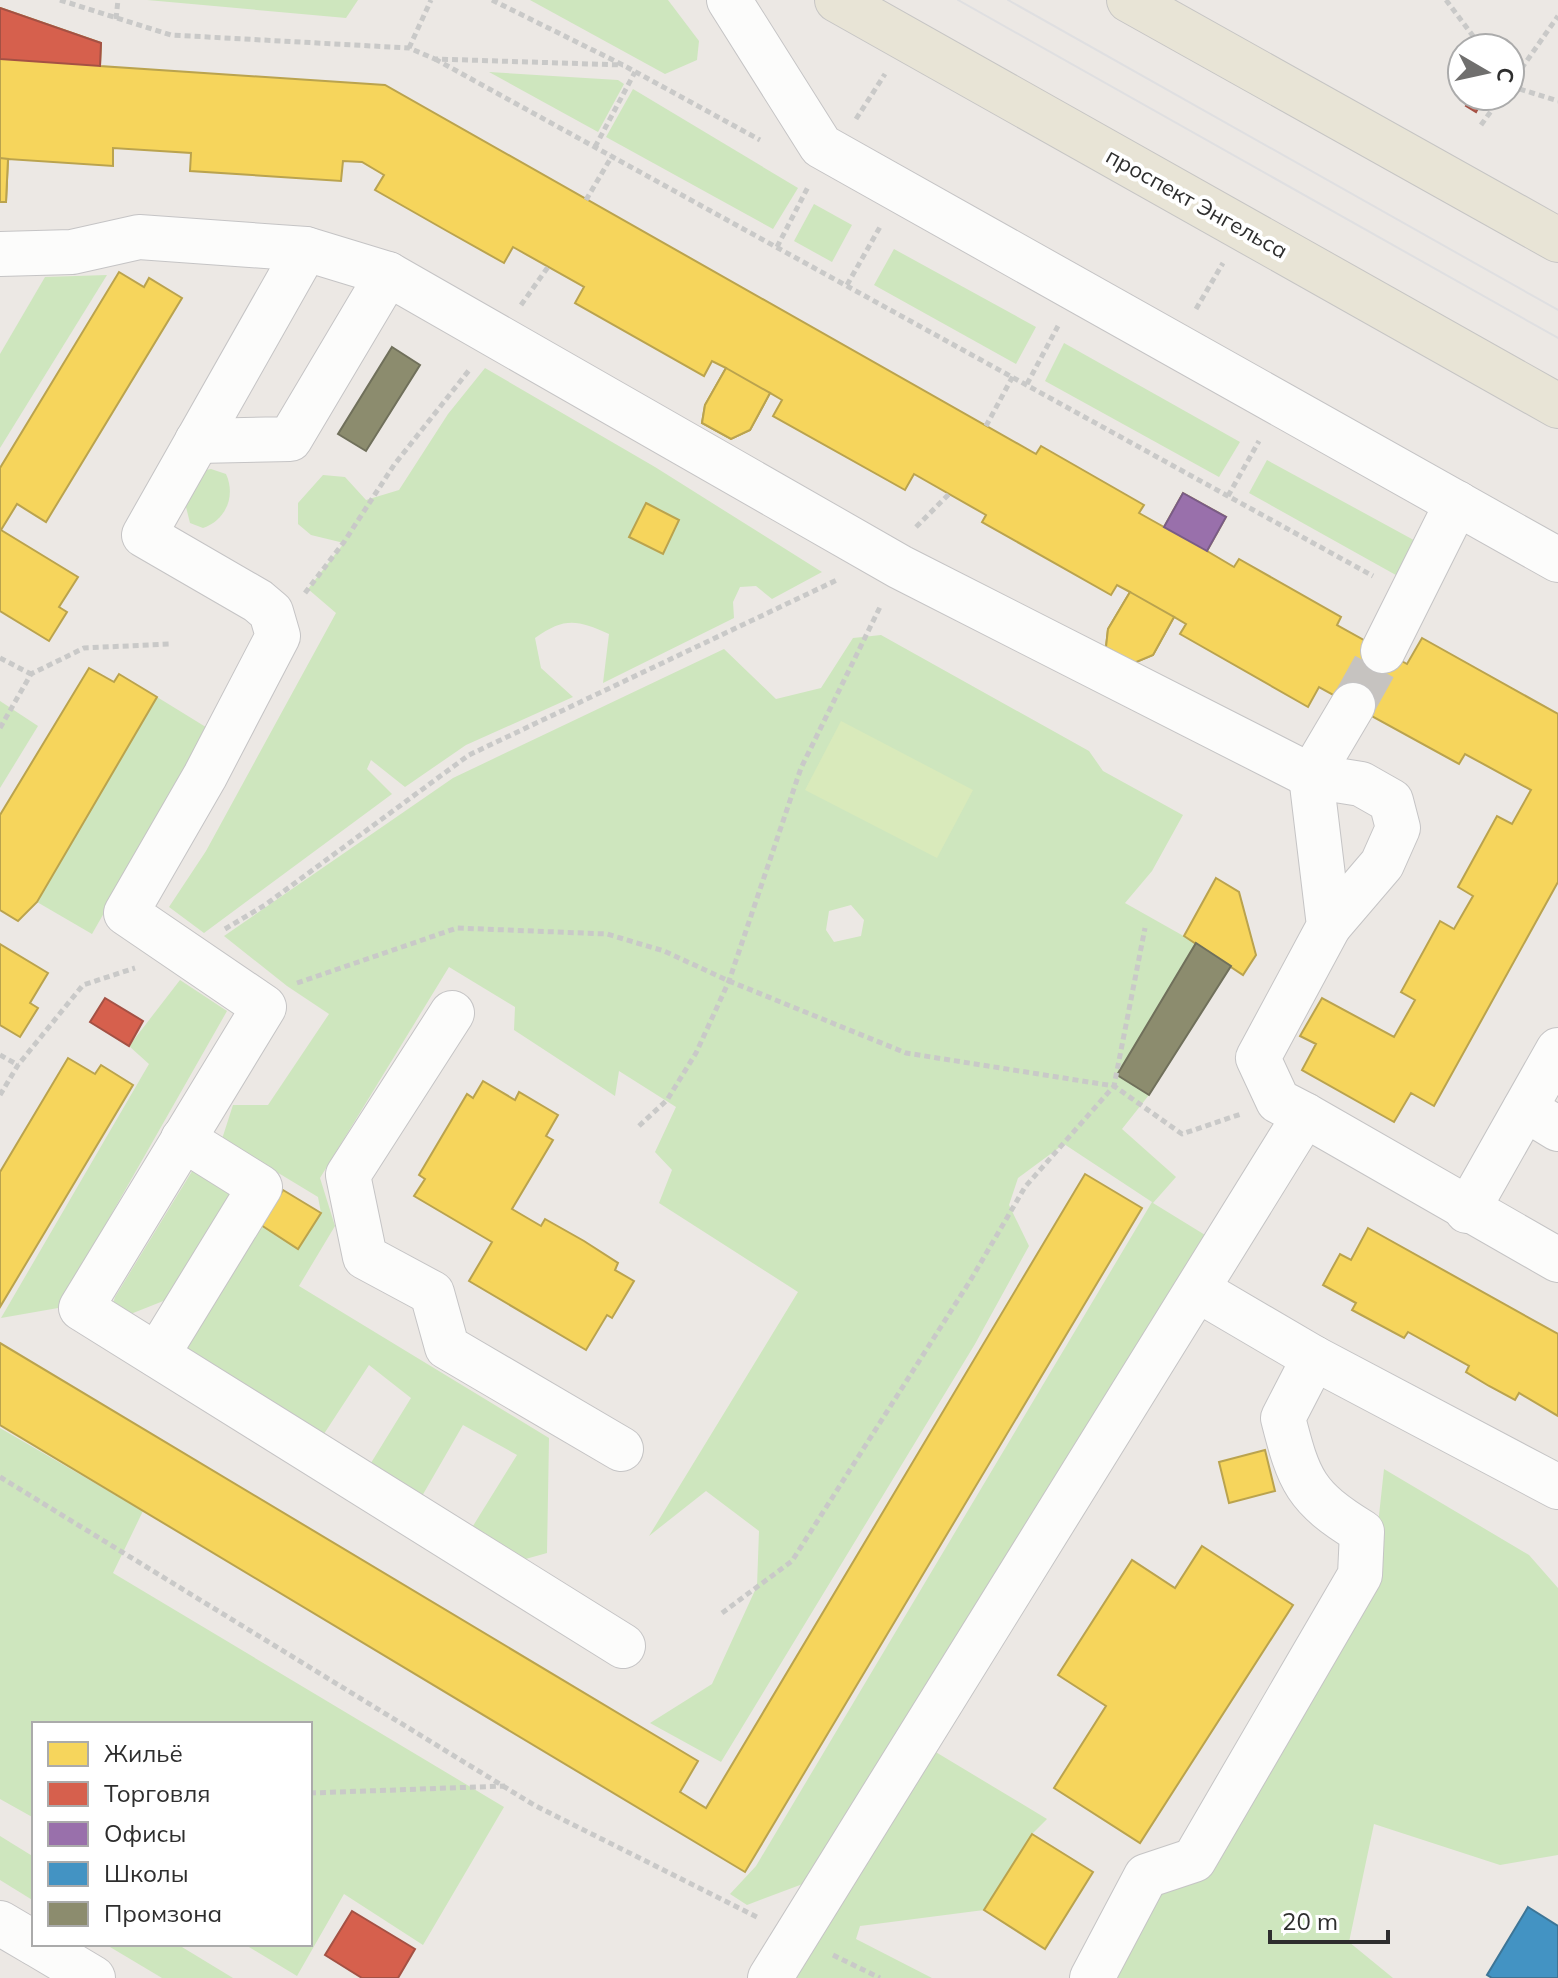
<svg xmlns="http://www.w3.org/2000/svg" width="1558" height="1978" viewBox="0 0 1558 1978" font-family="Mulish,sans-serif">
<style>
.green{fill:#cee6be;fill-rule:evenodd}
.pitch{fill:#d9eabb}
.homes{fill:#f6d55c;stroke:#baa34e;stroke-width:2}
.shops{fill:#d6604d;stroke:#a45144;stroke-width:2}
.offices{fill:#9970ab;stroke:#795c86;stroke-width:2}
.schools{fill:#4393c3;stroke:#3d7596;stroke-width:2}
.industry{fill:#8c8c6e;stroke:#70705b;stroke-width:2}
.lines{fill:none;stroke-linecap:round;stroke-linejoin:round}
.minor-tunnel{stroke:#c6c3c0;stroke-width:44;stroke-dasharray:44 22;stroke-linecap:butt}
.minor-casing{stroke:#c5c4c5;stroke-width:46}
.major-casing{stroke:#c6c5c4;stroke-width:46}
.path{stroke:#c9c9c8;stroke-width:5;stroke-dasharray:6 4;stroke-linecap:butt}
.minor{stroke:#fcfcfb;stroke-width:44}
.major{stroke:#e8e4d6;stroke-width:44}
.tram{stroke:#dfdfe1;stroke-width:2}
.labels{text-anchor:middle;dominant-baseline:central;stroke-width:8;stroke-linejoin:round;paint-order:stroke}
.street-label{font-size:22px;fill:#2e2e2e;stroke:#fff}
</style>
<rect width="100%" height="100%" fill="#ece8e4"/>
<!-- green -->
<g class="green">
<path d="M147 0H358L346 18Z"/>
<path d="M530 0H668L699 41 697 60 665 74Z"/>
<path d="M489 72 618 80 624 84 598 132Z"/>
<path d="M633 89 798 188 773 229 606 137Z"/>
<path d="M814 204 852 225 832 262 794 241Z"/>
<path d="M894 249 1036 327 1016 364 874 285Z"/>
<path d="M107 275 0 448V354L45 277Z"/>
<path d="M1064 343 1240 442 1219 477 1045 381Z"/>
<path d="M485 368 655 467 822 572 772 599 756 586 740 587 733 602 734 618 603 683 609 634C577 620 565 617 535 638L541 668 573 697 466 745 405 787 371 760 367 769 392 794 204 933 169 907 206 851 336 613 308 589 344 543 311 535 298 524V503L323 475 345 477 366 500 399 490 448 414Z"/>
<path d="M1267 460 1421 544 1403 579 1249 493Z"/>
<path d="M211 469 226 474C236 496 226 520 203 528L190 523 184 499 200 471Z"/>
<path d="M881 635 1089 751 1103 771 1183 815 1152 871 1125 903 1196 943 1117 1075 1149 1095 1122 1129 1176 1177 1153 1203 1210 1238 824 1876 747 1905 730 1894 756 1866 1152 1202 1064 1144 1018 1178 1009 1205 1029 1246 975 1344 721 1762 650 1723 712 1684 757 1586 759 1531 706 1491 649 1536 798 1292 659 1203 672 1170 655 1152 676 1107 619 1071 615 1096 514 1030 515 1007 449 967 320 1178 335 1226 299 1286 549 1438 547 1553 522 1560 468 1534 517 1455 463 1425 418 1503 366 1471 411 1398 369 1365 318 1443 183 1360 193 1324 261 1225 321 1213 318 1197 222 1139 233 1105H268L329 1014 287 986 224 936 453 778 724 649 776 699 821 688 853 638ZM851 905 864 920 861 936 834 942 826 930 829 911Z"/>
<path d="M157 697 209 729 92 934 37 902Z"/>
<path d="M0 701 38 726 0 788Z"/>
<path d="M180 980 227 1011 58 1308 1 1318 149 1064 129 1046Z"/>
<path d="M194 1168 239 1194 181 1294 118 1319 111 1310 115 1297Z"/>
<path d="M0 1428 143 1511 113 1573 504 1807 423 1945 344 1894 297 1976 244 1944H310V1724H34V1818L0 1799Z"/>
<path d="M1384 1469 1529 1555 1558 1588V1855L1500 1865 1374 1824 1349 1942 1393 1978H1100L1373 1571Z"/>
<path d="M934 1751 1047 1819 1032 1834 984 1910 860 1926 856 1939 932 1978H784Z"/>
<path d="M0 1836 34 1857V1901L0 1880Z"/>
<path d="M105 1944H177L233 1978H162Z"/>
</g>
<!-- pitch -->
<path class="pitch" d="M841 721 973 790 937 858 805 790Z"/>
<!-- homes -->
<g class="homes">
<path d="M0 8 101 43 100 66 385 85 1036 454 1041 446 1144 505 1139 513 1164 527 1183 493 1226 517 1207 551 1234 567 1239 559 1341 617 1337 625 1407 664 1422 638 1558 714V882L1434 1106 1411 1093 1394 1122 1302 1070 1316 1044 1300 1036 1322 998 1394 1037 1415 1000 1401 992 1440 921 1454 929 1473 896 1458 887 1497 816 1512 824 1531 790 1465 754 1459 764 1319 687 1308 707 1180 634 1186 624 1174 617 1153 655 1134 663 1106 647 1108 629 1130 592 1117 585 1111 595 982 522 986 515 914 474 905 490 773 416 782 400 770 393 750 430 731 439 702 423 705 405 726 368 712 361 704 376 575 303 584 287 513 247 504 263 447 231 375 190 384 175 362 162 343 161 341 181 190 171 191 153 113 148V166L8 159 6 202H0Z"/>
<path d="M0 158 8 159 6 202H0Z"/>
<path d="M119 272 144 287 149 278 182 298 46 522 17 504 1 530 78 577 59 607 67 612 49 641 0 611V468Z"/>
<path d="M726 368 770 393 750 430 731 439 702 423 705 405Z"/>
<path d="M646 503 679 520 663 554 629 537Z"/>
<path d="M1130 592 1174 617 1153 655 1134 663 1106 647 1108 629Z"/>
<path d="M89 668 114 682 119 674 157 697 37 902 18 921 0 910V815Z"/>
<path d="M1216 878 1239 892 1256 955 1243 975 1184 936Z"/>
<path d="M0 944 48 973 30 1003 38 1008 20 1037 0 1025Z"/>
<path d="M68 1058 95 1074 101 1065 133 1085 0 1307V1172Z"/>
<path d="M483 1081 515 1100 519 1092 558 1115 546 1136 553 1140 512 1209 541 1226 545 1219 584 1241 618 1263 615 1270 634 1281 612 1318 607 1315 586 1350 469 1281 492 1242 414 1196 425 1179 419 1175 467 1094 473 1098Z"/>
<path d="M1085 1174 1142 1208 745 1872 0 1425V1343L698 1761 680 1792 706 1808Z"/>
<path d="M283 1190 321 1213 298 1249 261 1225Z"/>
<path d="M1368 1228 1558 1334V1416L1519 1393 1515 1400 1489 1386 1466 1372 1469 1366 1408 1332 1404 1338 1352 1310 1356 1303 1323 1285 1340 1254 1351 1260Z"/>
<path d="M1265 1450 1275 1491 1229 1503 1219 1462Z"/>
<path d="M1202 1546 1293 1605 1140 1843 1054 1788 1106 1706 1058 1675 1132 1560 1175 1588Z"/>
<path d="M1032 1834 1093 1872 1045 1949 984 1910Z"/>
</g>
<!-- shops -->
<g class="shops">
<path d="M0 8 101 43 100 66 0 59Z"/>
<path d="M1473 96 1482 101 1476 112 1466 106Z"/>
<path d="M105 998 143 1021 129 1046 90 1022Z"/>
<path d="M352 1911 415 1949 398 1978H362L325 1955Z"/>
</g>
<!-- offices -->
<path class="offices" d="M1183 493 1226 517 1207 551 1164 527Z"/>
<!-- schools -->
<path class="schools" d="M1528 1907 1558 1926V1978H1492L1487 1975Z"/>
<!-- industry -->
<g class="industry">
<path d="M392 347 420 365 366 451 338 434Z"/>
<path d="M1196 943 1231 966 1149 1095 1117 1075Z"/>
</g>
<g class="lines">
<!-- minor-tunnel -->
<path class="minor-tunnel" d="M1353 705 1383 651"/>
<defs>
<g id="minor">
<path d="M729 0 821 146 1558 560"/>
<path d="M306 249 144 535 258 601 271 612 278 636 205 776 126 913 264 1007 81 1308 623 1646"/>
<path d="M0 254 72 252 139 237 306 249 388 274 900 567 1311 776 1361 784 1391 801 1398 828 1382 864 1329 926"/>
<path d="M197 441 290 439 388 274"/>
<path d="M1383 651 1457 503"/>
<path d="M452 1013 348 1175 365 1257 432 1293 447 1347 621 1449"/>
<path d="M1525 1109 1558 1129"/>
<path d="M1305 1115 1558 1260"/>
<path d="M1467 1211 1558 1050"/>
<path d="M157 1355 260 1187 183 1139"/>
<path d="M1314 1358 1558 1487"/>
<path d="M0 1923 34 1943"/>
<path d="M36 1944 93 1978"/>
<path d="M770 1978 1305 1115 1278 1101 1258 1058 1329 926 1311 776 1353 705"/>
<path d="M1092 1978 1146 1876 1194 1860 1360 1575 1362 1532C1305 1497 1299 1481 1283 1418L1314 1358 1198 1290"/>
</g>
<g id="major">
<path d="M837 0 1558 406"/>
<path d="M1129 0 1558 240"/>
</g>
</defs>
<!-- minor casing -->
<use href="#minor" class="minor-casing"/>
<!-- major casing -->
<use href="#major" class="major-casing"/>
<!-- path -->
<g class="path">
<path d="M60 0 171 35 409 48 435 59 623 65"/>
<path d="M492 0 623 65 760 140"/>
<path d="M1446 0 1482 48"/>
<path d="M116 19 118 0"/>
<path d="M409 48 431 0"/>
<path d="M435 59 1373 576"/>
<path d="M1510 85 1558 16"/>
<path d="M1510 86 1558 101"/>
<path d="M856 119 885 74"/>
<path d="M1481 125 1502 96"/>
<path d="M595 147 635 72"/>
<path d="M586 200 612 156"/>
<path d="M777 247 808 187"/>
<path d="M847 285 880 227"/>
<path d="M521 305 548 267"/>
<path d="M1196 309 1223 263"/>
<path d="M1027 384 1058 326"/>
<path d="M986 426 1013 376"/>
<path d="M1228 496 1259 441"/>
<path d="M916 527 949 494"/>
<path d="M305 593 344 542 394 465 470 369"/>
<path d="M0 658 31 674"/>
<path d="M0 728 31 674 84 648 169 644"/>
<path d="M225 929 265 905 469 755 839 579"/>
<path d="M297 983 457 928 607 934 664 951 729 981 906 1053 1114 1086 1182 1134 1241 1114"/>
<path d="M0 1055 18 1065"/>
<path d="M0 1095 18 1065 83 985 135 968"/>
<path d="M639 1126 667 1100 696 1053 729 981 801 768 881 605"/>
<path d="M0 1477 534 1805 759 1918"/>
<path d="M722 1613 792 1561 970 1281 1025 1187 1114 1086 1145 928"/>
<path d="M310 1793 505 1786"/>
<path d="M833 1955 880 1978"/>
</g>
<!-- minor -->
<use href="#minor" class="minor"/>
<!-- major -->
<use href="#major" class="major"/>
<!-- tram -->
<g class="tram">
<path d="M958 0 1558 338"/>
<path d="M1008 0 1558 310"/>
</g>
</g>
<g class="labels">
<!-- street labels -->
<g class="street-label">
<text transform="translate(1197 203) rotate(29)">проспект Энгельса</text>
</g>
</g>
<!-- legend -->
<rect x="32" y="1722" width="280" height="224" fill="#ffffff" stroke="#ababab" stroke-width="2"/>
<rect x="48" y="1742" width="40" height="24" fill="#f6d55c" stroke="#ababab" stroke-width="2"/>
<text x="104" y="1762" font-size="24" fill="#2e2e2e">Жильё</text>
<rect x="48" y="1782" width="40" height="24" fill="#d6604d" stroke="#ababab" stroke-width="2"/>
<text x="104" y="1802" font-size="24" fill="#2e2e2e">Торговля</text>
<rect x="48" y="1822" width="40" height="24" fill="#9970ab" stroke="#ababab" stroke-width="2"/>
<text x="104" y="1842" font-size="24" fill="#2e2e2e">Офисы</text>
<rect x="48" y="1862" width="40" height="24" fill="#4393c3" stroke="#ababab" stroke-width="2"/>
<text x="104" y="1882" font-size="24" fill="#2e2e2e">Школы</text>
<rect x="48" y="1902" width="40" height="24" fill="#8c8c6e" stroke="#ababab" stroke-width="2"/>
<text x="104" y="1922" font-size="24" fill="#2e2e2e">Промзона</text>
<!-- north arrow -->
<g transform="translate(1486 72) rotate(99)"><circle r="38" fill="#ffffff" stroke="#ababab" stroke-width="2"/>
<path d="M0-6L14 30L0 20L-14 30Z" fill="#706f6e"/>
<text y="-12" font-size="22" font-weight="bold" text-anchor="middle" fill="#2e2e2e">С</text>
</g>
<!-- scale -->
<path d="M1270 1930v12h118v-12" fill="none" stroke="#2e2e2e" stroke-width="4"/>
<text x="1282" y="1930" font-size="24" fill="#2e2e2e" stroke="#ffffff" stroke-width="6" paint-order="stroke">20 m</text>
</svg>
